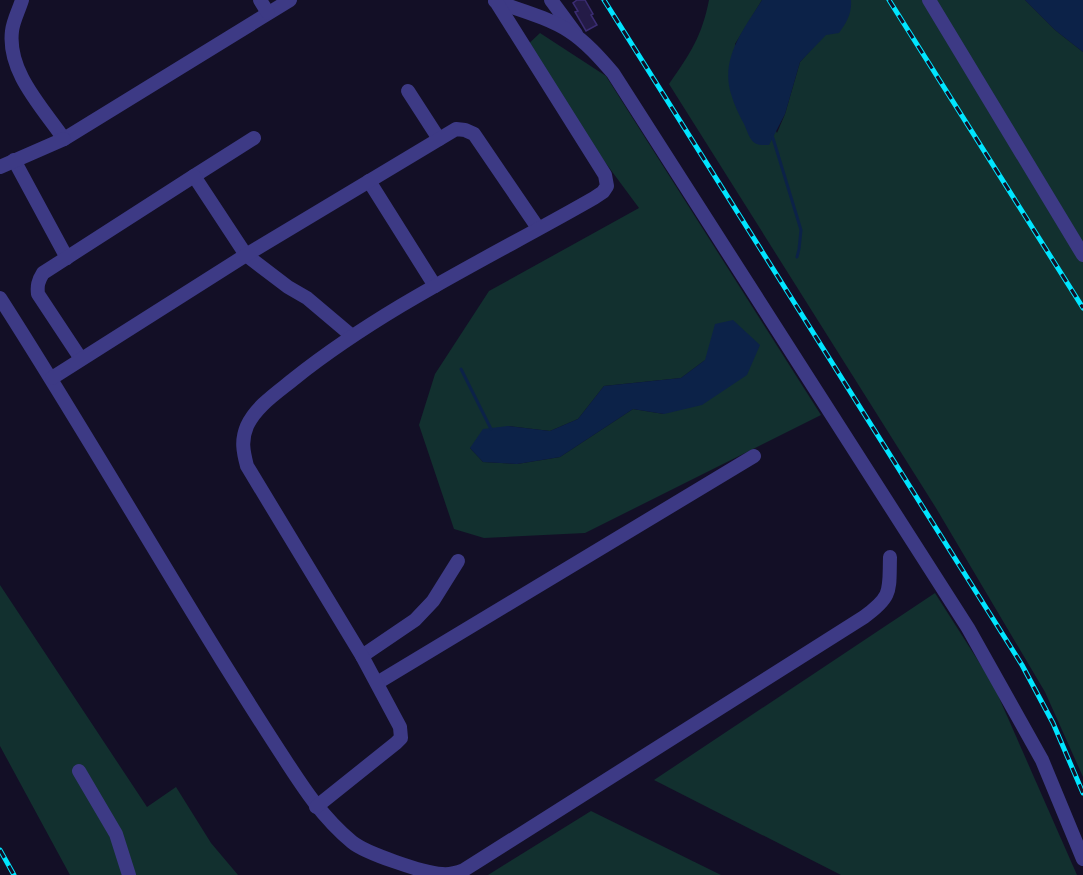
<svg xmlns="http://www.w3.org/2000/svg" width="1083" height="875" viewBox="0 0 1083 875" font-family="Raleway,sans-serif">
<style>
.green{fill:#12302f;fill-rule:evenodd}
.water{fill:#0c2248}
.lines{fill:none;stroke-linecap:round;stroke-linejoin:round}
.stream{stroke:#0c2248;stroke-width:3}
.building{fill:#241b47;stroke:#3b2d73;stroke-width:1.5}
.minor{stroke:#3d3a85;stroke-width:14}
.rail-casing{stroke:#00e5ff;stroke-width:5}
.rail{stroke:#130f26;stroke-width:3;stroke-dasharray:9;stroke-linecap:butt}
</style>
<rect width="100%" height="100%" fill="#130f26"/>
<!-- green -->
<g class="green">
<path d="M709 0H762L735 44 777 133 785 114 800 62 851 6V0H1025L1055 30 1083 52V777L1045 692 936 508 669 84C690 54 702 36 709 0Z"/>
<path d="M540 33 606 76 821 415 585 533 484 538 454 529 419 425 435 374 489 291 639 208 522 50ZM705 360 664 414 633 409 560 457 517 464 483 462 470 448 508 426 550 431 578 419 604 386 681 378Z"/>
<path d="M0 585 147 807 176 787 211 843 238 875H70L0 746Z"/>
<path d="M935 593 993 684 1077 875H841L654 780Z"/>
<path d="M591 811 721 875H488Z"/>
</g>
<!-- water -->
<g class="water">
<path d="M762 0H851C852 13 847 22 839 33L826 35 800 62 785 114 769 145C751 146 751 140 744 124 739 115 734 104 731 94 720 58 744 29 762 0Z"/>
<path d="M1025 0H1083V52L1055 30Z"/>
<path d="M733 320 760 345 747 375 702 405 664 414 633 409 560 457 517 464 483 462 470 448 483 429 508 426 550 431 578 419 604 386 681 378 705 360 715 324Z"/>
</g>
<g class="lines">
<!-- stream -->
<g class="stream">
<path d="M772 135 801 230 799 249 797 257"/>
<path d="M461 369 491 429"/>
</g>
</g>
<!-- building -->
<path class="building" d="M577 0H585L593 14 591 15 597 25 586 31 575 12 578 11 573 3Z"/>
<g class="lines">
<!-- minor -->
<g class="minor">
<path d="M22 0C19 10 13 21 12 31 7 72 43 108 64 139L290 0"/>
<path d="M260 0 268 13"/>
<path d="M551 0 576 34"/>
<path d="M929 0 1083 255"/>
<path d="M495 1C519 10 547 17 569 31 586 42 600 58 613 73L968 628 1042 760 1083 859"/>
<path d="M408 91 439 139"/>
<path d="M14 160 67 258"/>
<path d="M0 167 64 139"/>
<path d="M194 176 254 138"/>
<path d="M369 181 435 286"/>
<path d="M0 298C77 418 148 541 223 662 243 694 263 726 284 758 304 789 323 818 352 842 365 853 424 873 442 874 450 875 456 873 464 870L864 617C893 596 889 591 890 557"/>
<path d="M81 359 38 294C37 286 38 281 43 273L194 176 246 255 288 287 307 298 352 336"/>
<path d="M52 378 246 255 456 129 465 130 474 134 538 228"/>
<path d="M362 656 415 620 433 601 458 561"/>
<path d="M377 683 754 456"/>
<path d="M79 771 116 834 129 875"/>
<path d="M316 807 396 743 401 738 400 727 362 656 247 466C243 451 241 440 247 426 256 406 278 392 295 378 387 305 493 256 594 198L603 192 607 186 605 175 495 0"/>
</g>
<defs>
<g id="rail">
<path d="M604 0 1022 665 1053 723 1083 793"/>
<path d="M889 0 1083 308"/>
<path d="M0 850 14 875"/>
</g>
</defs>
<!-- rail casing -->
<use href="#rail" class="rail-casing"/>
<!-- rail -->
<use href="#rail" class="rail"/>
</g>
</svg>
